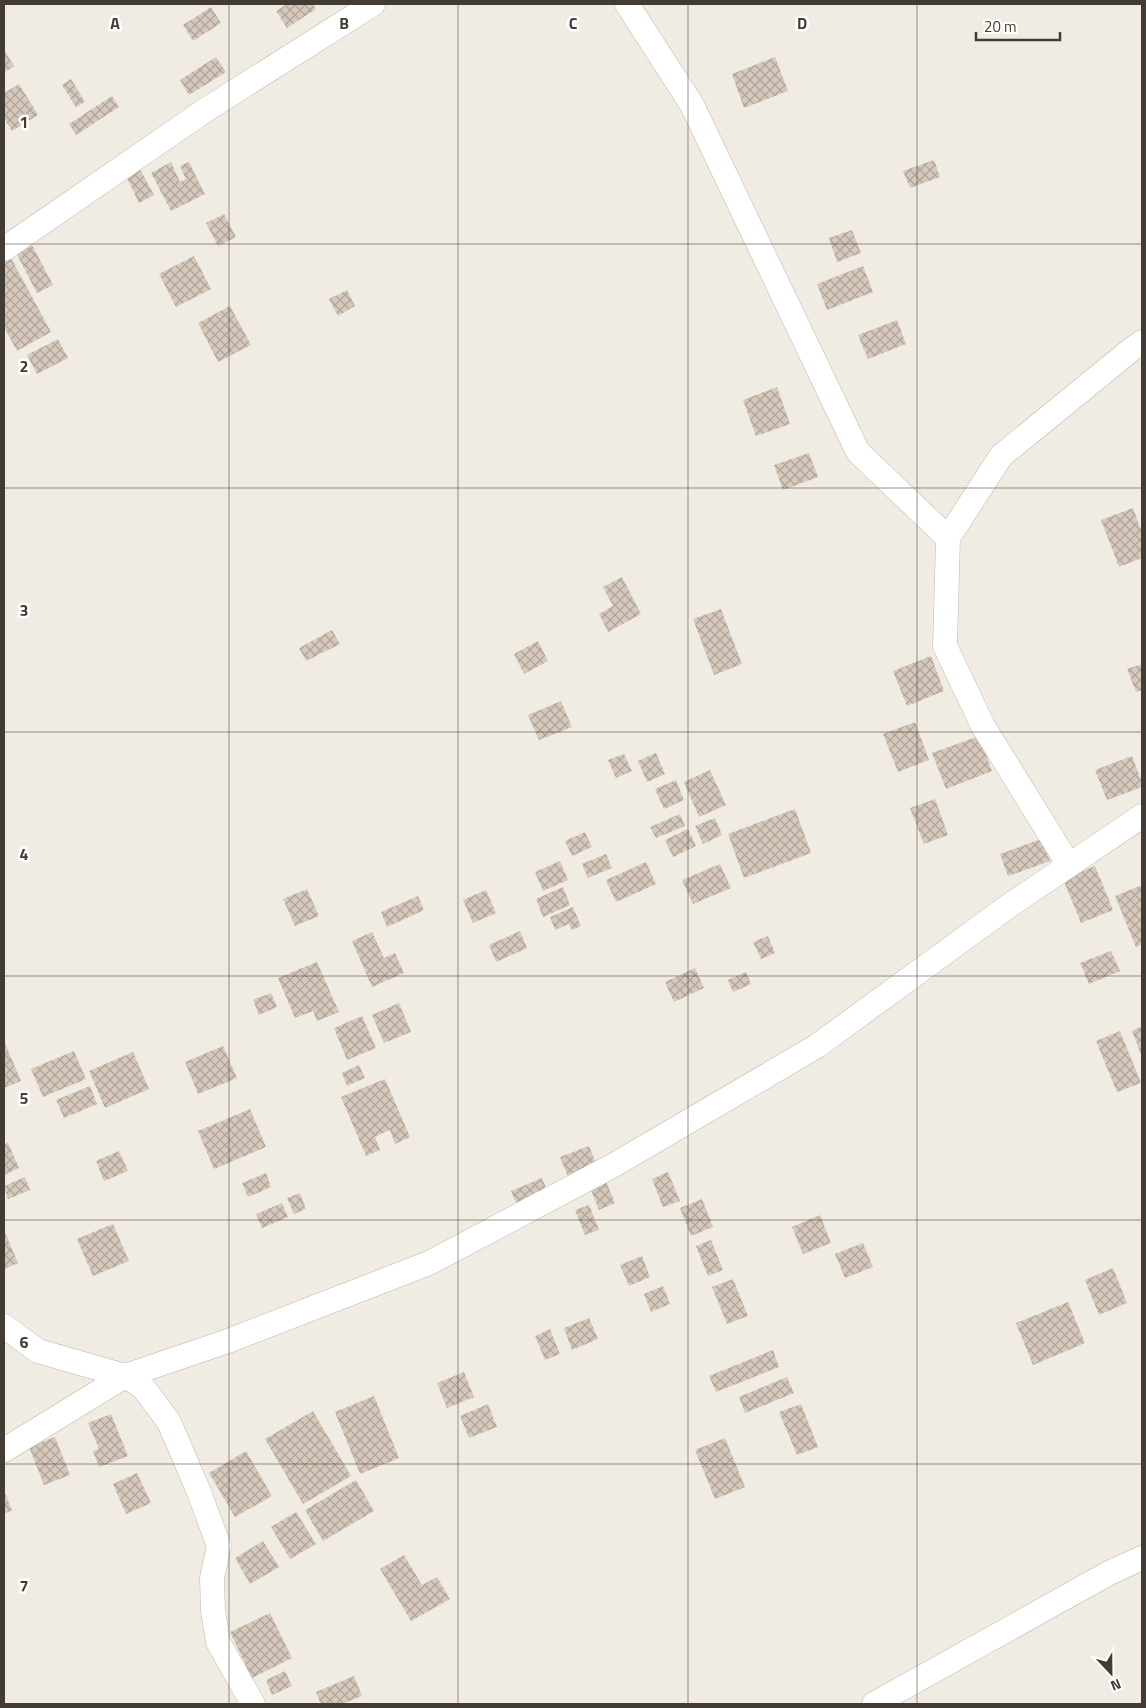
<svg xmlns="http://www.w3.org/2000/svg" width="1146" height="1708" viewBox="0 0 1146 1708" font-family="'Titillium Web',sans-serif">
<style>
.building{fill:url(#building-cross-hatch)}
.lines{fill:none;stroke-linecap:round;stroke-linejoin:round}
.minor-casing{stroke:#bfb6a9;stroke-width:25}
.minor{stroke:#fff;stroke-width:24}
.grid{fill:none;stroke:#433c34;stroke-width:1;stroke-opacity:0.55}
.grid-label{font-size:16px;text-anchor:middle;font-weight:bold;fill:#433c34;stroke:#fff;stroke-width:5;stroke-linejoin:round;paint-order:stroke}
</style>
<defs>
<pattern id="building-cross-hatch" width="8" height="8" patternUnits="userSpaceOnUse" patternTransform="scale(1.25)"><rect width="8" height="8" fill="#d6c9bc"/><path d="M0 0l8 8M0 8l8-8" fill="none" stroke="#afa49a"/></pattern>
</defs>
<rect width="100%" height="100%" fill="#f1ece3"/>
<!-- building -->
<g class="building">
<path d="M287 4H313L316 9 287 28 276 11Z"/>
<path d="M211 7 221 23 193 41 183 25Z"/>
<path d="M4 50 14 66 4 73Z"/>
<path d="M216 57 226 72 189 95 180 80Z"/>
<path d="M775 57 788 91 744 108 732 74Z"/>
<path d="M71 79 85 102 76 107 62 85Z"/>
<path d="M19 84 38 115 12 131 4 118V93Z"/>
<path d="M112 96 119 107 76 135 69 124Z"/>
<path d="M934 160 940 177 910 188 903 171Z"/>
<path d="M171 162 180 182 186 179 180 166 189 162 205 194 171 211 151 173Z"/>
<path d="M140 169 154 195 139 203 126 176Z"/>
<path d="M224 214 236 237 218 246 206 223Z"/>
<path d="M852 230 861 253 837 262 829 238Z"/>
<path d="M30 241 53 285 37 293 14 249Z"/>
<path d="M194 256 211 289 176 307 159 274Z"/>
<path d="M11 258 51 332 17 351 4 327V262Z"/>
<path d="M863 266 873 292 827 310 817 284Z"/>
<path d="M347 290 355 306 338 316 329 299Z"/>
<path d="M230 306 251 345 218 362 198 323Z"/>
<path d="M897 320 906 344 868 359 858 335Z"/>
<path d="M58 339 68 358 37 374 27 355Z"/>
<path d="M777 387 790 424 756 436 743 400Z"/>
<path d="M809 453 818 477 783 490 774 465Z"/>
<path d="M1133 508 1142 533V558L1119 567 1101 520Z"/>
<path d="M622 577 641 614 608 632 599 614 613 606 603 587Z"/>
<path d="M721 609 742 664 714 675 693 619Z"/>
<path d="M332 630 340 644 306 661 299 648Z"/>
<path d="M538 641 548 661 524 674 514 654Z"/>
<path d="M931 656 944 691 907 706 893 671Z"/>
<path d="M1142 664V690L1136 692 1127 669Z"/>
<path d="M561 701 572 727 539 740 528 715Z"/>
<path d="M915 722 929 760 898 772 883 734Z"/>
<path d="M979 736 992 771 946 789 932 753Z"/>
<path d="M656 753 665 774 647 782 638 761Z"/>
<path d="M624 754 632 771 616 778 608 760Z"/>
<path d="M1132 756 1142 783V787L1107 800 1095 770Z"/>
<path d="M710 770 726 805 699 817 684 782Z"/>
<path d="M676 780 684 800 664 809 655 789Z"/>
<path d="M935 799 948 835 924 844 910 808Z"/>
<path d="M795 809 811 853 744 878 728 834Z"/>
<path d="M680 814 685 826 656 838 650 827Z"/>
<path d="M715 818 722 835 703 844 695 826Z"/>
<path d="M688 829 696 846 673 857 665 840Z"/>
<path d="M585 832 592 847 572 856 565 841Z"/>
<path d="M1041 839 1050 861 1008 876 1000 854Z"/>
<path d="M606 854 612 868 588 878 582 864Z"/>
<path d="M560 861 568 880 543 891 535 872Z"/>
<path d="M646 862 656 884 616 902 606 880Z"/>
<path d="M720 864 731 888 693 904 682 880Z"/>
<path d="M1095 866 1113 910 1081 923 1063 879Z"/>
<path d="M1142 885V944L1136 947 1115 896Z"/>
<path d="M563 887 570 905 543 917 536 899Z"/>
<path d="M307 889 319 916 295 926 283 899Z"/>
<path d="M486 890 496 913 473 923 463 900Z"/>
<path d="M418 896 424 910 387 927 381 912Z"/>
<path d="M573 907 581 926 572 930 569 924 555 930 550 917Z"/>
<path d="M520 931 527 948 496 962 489 945Z"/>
<path d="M372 932 384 958 395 953 404 973 372 987 352 941Z"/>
<path d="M768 936 775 953 761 959 753 942Z"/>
<path d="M1111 951 1120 971 1089 984 1080 963Z"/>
<path d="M317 962 339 1012 317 1021 313 1011 295 1018 278 978Z"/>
<path d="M695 968 704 988 674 1002 665 982Z"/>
<path d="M746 972 751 984 733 992 728 980Z"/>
<path d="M271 993 277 1007 259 1015 253 1000Z"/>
<path d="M399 1003 411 1032 384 1043 372 1015Z"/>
<path d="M362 1016 376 1048 347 1060 334 1028Z"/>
<path d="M1142 1026V1057L1132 1031Z"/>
<path d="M1120 1031 1141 1083 1117 1092 1096 1041Z"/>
<path d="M4 1041 21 1081 4 1088Z"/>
<path d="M223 1046 237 1078 198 1094 185 1062Z"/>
<path d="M74 1051 86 1079 43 1097 31 1069Z"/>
<path d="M133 1052 149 1089 105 1108 89 1071Z"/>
<path d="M359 1065 365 1078 347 1086 342 1073Z"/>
<path d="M385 1079 410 1137 395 1144 390 1130 375 1137 380 1150 366 1156 341 1097Z"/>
<path d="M90 1086 97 1104 64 1118 56 1100Z"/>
<path d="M250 1109 266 1147 214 1169 198 1131Z"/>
<path d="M8 1143 19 1168 4 1175V1145Z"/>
<path d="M589 1146 597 1166 568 1177 560 1157Z"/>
<path d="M119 1151 128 1171 104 1181 96 1161Z"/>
<path d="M668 1172 680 1201 663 1207 652 1179Z"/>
<path d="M266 1173 271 1187 248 1197 242 1183Z"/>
<path d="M25 1177 30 1190 8 1199 4 1186Z"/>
<path d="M542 1178 550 1197 519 1210 511 1191Z"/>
<path d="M605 1179 615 1203 599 1210 589 1185Z"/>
<path d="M300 1193 306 1209 294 1214 287 1198Z"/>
<path d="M702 1199 713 1227 691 1236 680 1208Z"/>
<path d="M282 1203 288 1217 262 1228 256 1214Z"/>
<path d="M589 1205 599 1230 585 1235 575 1210Z"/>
<path d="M820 1215 831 1243 803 1254 792 1227Z"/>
<path d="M113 1224 129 1261 93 1276 77 1239Z"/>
<path d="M4 1230 18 1263 4 1269Z"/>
<path d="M711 1240 723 1270 708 1276 696 1246Z"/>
<path d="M863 1243 873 1267 845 1278 835 1254Z"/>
<path d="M642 1256 650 1277 629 1286 620 1265Z"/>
<path d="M1113 1268 1127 1303 1099 1315 1085 1280Z"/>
<path d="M733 1279 748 1316 727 1324 712 1287Z"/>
<path d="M663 1286 670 1304 651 1312 644 1294Z"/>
<path d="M1068 1302 1085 1343 1033 1365 1016 1323Z"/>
<path d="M589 1318 598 1339 572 1350 564 1328Z"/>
<path d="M550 1329 560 1354 545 1360 535 1336Z"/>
<path d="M773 1350 779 1367 716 1392 709 1376Z"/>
<path d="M464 1372 474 1397 447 1408 437 1383Z"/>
<path d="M787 1377 794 1393 745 1413 739 1397Z"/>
<path d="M374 1396 399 1458 360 1474 335 1412Z"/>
<path d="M488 1404 497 1427 469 1438 460 1416Z"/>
<path d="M801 1404 818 1447 797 1455 779 1412Z"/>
<path d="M313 1411 351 1476 303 1504 265 1439Z"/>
<path d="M111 1414 128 1456 99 1467 93 1451 99 1449 88 1423Z"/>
<path d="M55 1437 70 1475 44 1485 29 1447Z"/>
<path d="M725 1438 745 1487 715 1499 695 1450Z"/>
<path d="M246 1451 272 1496 235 1517 209 1473Z"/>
<path d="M137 1473 151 1503 126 1514 113 1484Z"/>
<path d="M356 1480 374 1511 323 1541 305 1510Z"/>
<path d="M4 1491 12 1510 4 1514Z"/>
<path d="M296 1512 316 1544 290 1559 271 1527Z"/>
<path d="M263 1541 279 1567 250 1584 235 1558Z"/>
<path d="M404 1555 422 1585 437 1577 450 1599 411 1621 380 1569Z"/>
<path d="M270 1613 292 1658 252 1678 230 1632Z"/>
<path d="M285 1671 292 1686 272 1695 266 1680Z"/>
<path d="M354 1676 362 1696 342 1704H321L316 1692Z"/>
</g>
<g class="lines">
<defs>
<g id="minor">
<path d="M627 4 692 105 858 452 948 538"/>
<path d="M4 249 204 111 373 4"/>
<path d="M1069 865 983 726 945 646 948 538 1001 456 1132 349 1142 342"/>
<path d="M4 1326 38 1351 125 1376 143 1387 169 1422 199 1492 219 1546 212 1578 213 1611 218 1642 253 1704"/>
<path d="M4 1450 125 1376 228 1341 429 1263 614 1165 817 1046 1010 905 1142 816"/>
<path d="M874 1704 1109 1573 1142 1558"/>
</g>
</defs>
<!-- minor casing -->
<use href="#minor" class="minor-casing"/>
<!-- minor -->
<use href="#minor" class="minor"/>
</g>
<!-- grid -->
<path class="grid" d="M229 4V1704M458 4V1704M688 4V1704M917 4V1704M4 244H1142M4 488H1142M4 732H1142M4 976H1142M4 1220H1142M4 1464H1142"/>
<g class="grid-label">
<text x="115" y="29">A</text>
<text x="344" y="29">B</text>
<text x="573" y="29">C</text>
<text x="802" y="29">D</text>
<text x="24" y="128">1</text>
<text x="24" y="372">2</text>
<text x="24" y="616">3</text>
<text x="24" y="860">4</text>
<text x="24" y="1104">5</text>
<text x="24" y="1348">6</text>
<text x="24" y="1592">7</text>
</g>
<!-- border -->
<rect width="1146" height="1708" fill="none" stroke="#433c34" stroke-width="10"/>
<!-- north arrow -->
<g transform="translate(1111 1673) rotate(158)" stroke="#ffffff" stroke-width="4" paint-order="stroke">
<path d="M0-4L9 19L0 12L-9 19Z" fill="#433c34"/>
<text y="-8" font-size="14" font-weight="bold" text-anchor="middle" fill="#433c34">N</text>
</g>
<!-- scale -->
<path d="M976 32v8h84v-8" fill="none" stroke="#433c34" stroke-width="2.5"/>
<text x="984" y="32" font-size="15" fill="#433c34" stroke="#ffffff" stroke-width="4" paint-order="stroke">20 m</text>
</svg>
